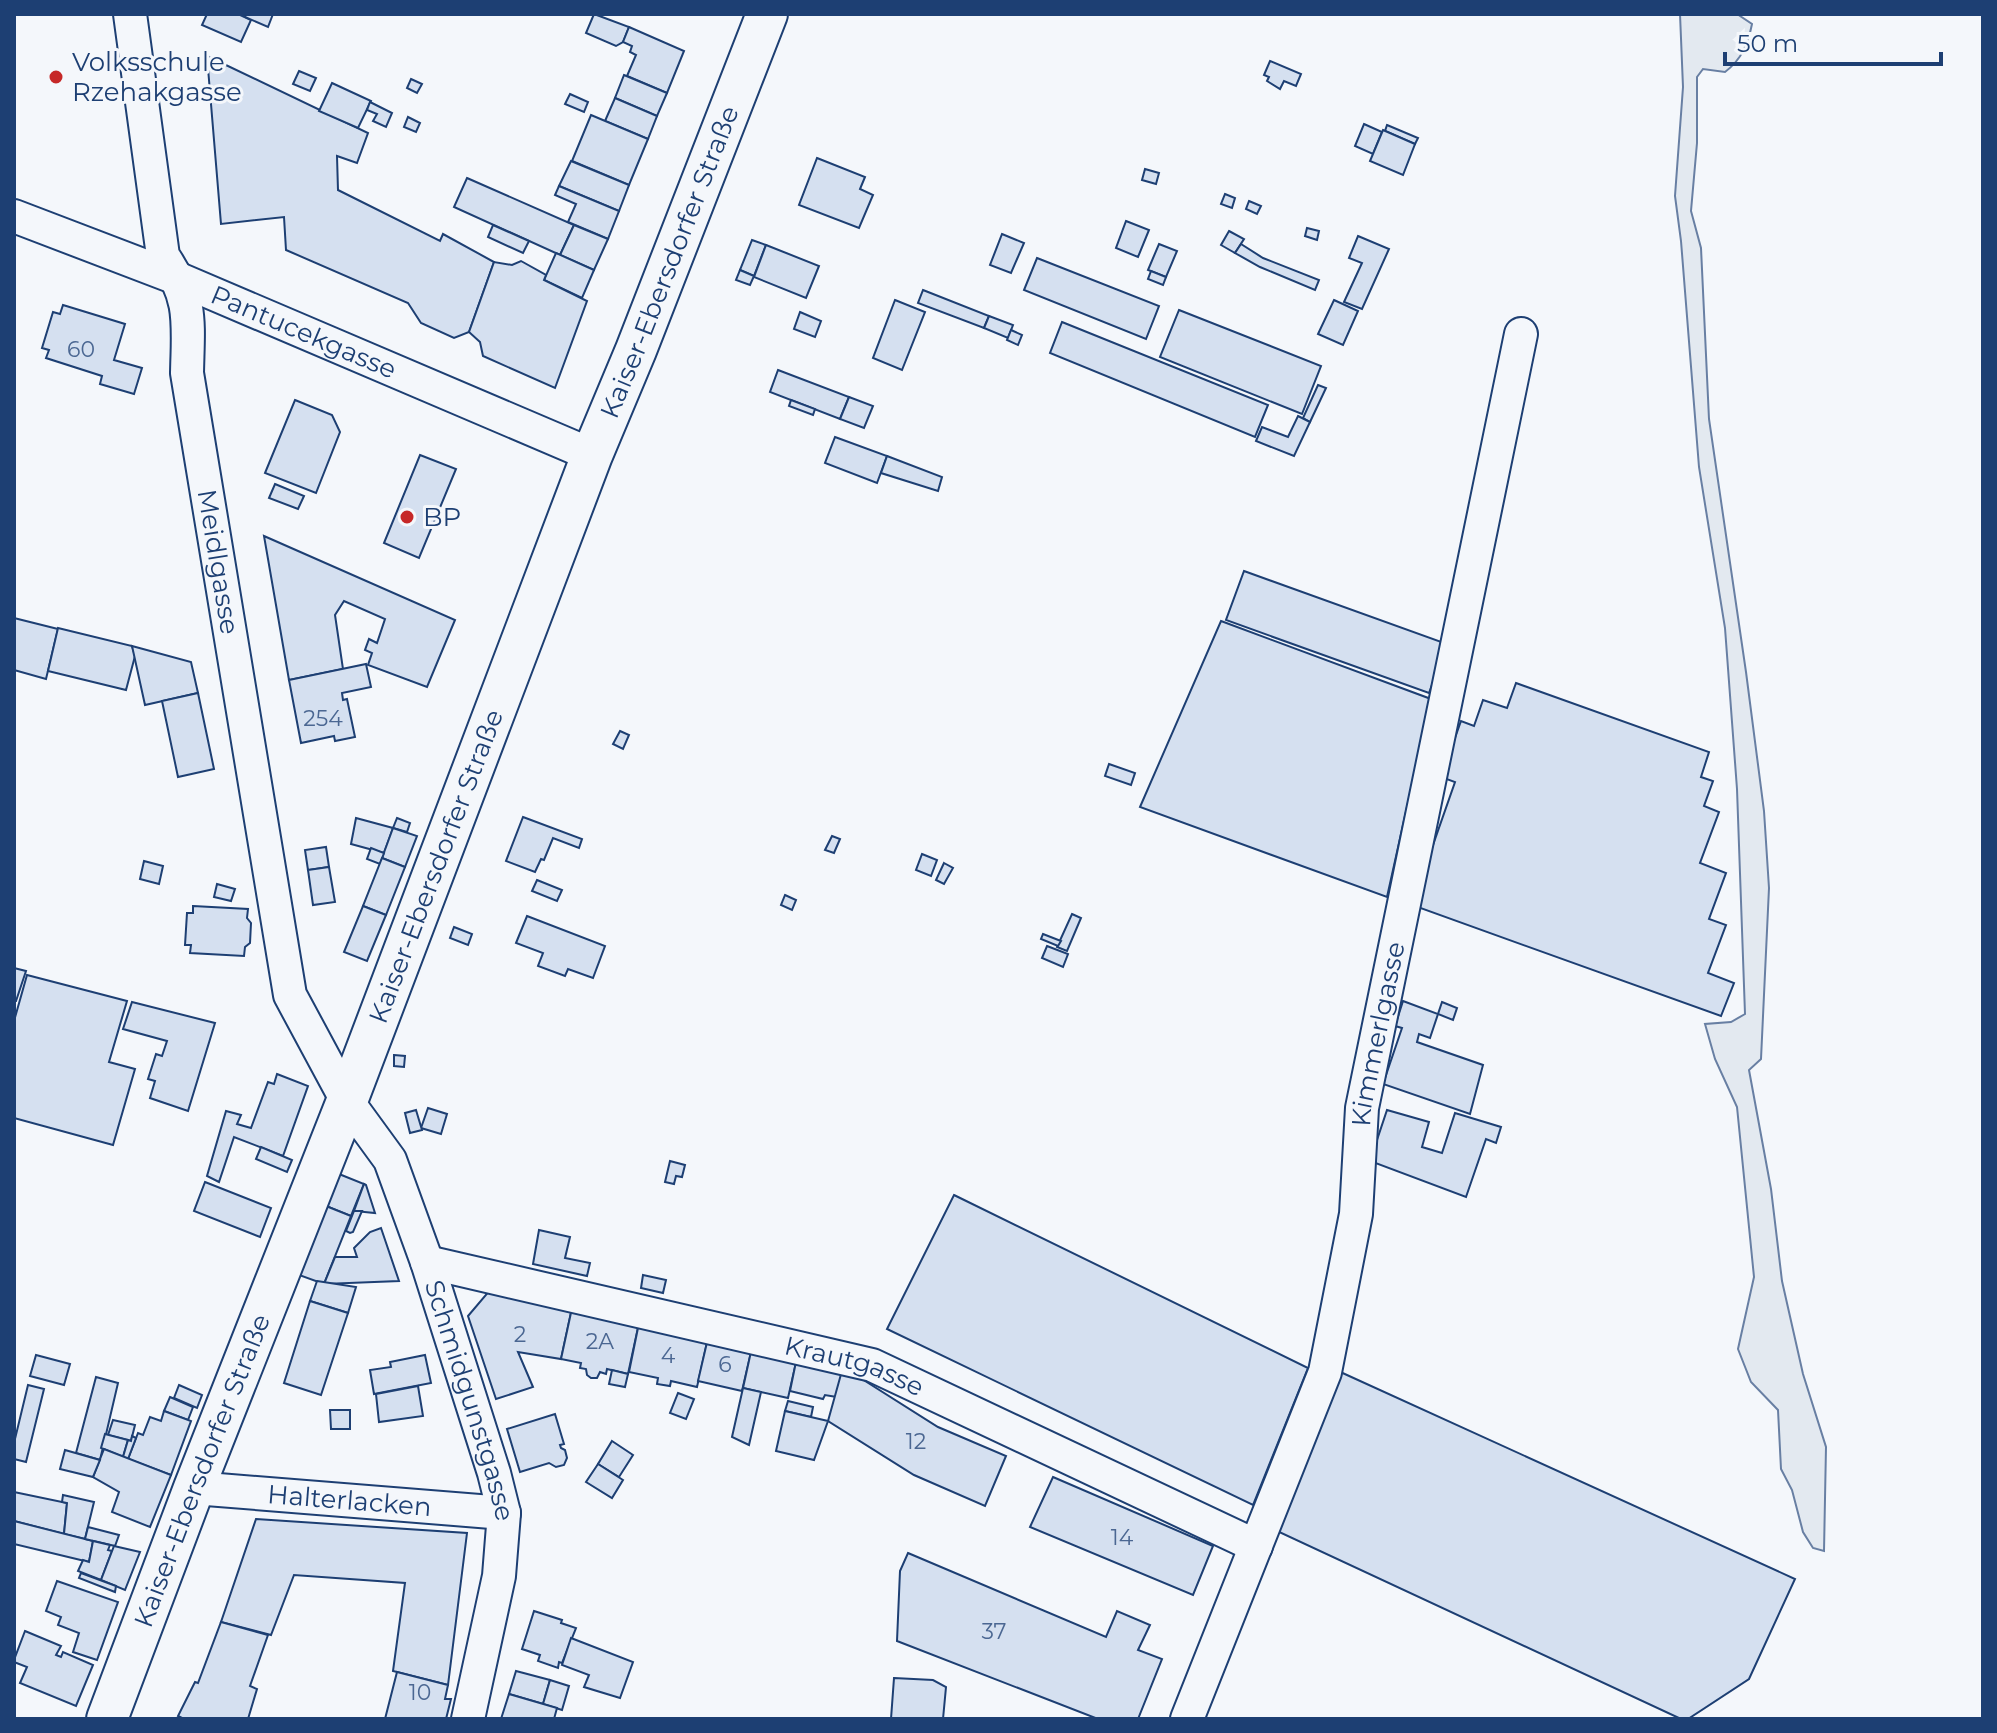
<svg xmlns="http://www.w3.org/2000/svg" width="1997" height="1733" viewBox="0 0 1997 1733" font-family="Montserrat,sans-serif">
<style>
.green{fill:#e3e9f0;stroke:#687fa3;stroke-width:2}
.building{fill:#d5e0f0;stroke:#1d3f73;stroke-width:2}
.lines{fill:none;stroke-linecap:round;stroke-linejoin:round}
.minor-casing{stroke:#1d3f73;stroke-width:36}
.major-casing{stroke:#1d3f73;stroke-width:44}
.minor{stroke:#f4f7fb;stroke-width:32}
.major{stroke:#f4f7fb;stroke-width:40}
.poi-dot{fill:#c62828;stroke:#f4f7fb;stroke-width:3}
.labels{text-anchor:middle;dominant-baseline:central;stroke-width:6;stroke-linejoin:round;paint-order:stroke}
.number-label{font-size:22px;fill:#4b6792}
.poi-label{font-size:26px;fill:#1d3f73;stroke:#f4f7fb;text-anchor:start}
.street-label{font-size:26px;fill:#1d3f73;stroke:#f4f7fb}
</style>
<rect width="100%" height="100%" fill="#f4f7fb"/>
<!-- green -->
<path class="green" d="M1680 14H1737L1752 24C1748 44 1742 59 1725 72L1703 69 1697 77V143L1691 211 1701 248 1709 419 1746 672 1764 811 1769 888 1761 1059 1749 1070 1771 1189 1782 1281 1803 1374 1826 1447 1824 1551 1813 1548 1803 1532 1792 1490 1781 1469 1778 1410 1751 1382 1738 1349 1754 1277 1737 1107 1715 1059 1705 1024 1731 1022 1745 1014 1737 789 1725 628 1699 467 1681 241 1675 196 1683 87Z"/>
<!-- building -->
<g class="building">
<path d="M207 14H238L251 20 241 42 202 25Z"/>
<path d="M246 14H273L268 27 245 17Z"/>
<path d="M594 14 629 27 623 42 616 46 586 33Z"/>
<path d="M629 27 684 51 667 93 627 76 636 55 630 52 632 46 623 42Z"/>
<path d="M207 56 368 133 357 163 337 156 338 190 440 241 443 234 494 262 469 332 454 338 421 323 408 303 286 250 284 217 221 224Z"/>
<path d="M1270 61 1301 74 1296 86 1284 81 1280 89 1267 81 1269 77 1264 75Z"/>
<path d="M299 71 316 78 310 91 293 84Z"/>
<path d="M624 75 667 93 657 116 615 98Z"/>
<path d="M411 79 422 84 417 93 407 88Z"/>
<path d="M332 83 371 101 358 128 319 111Z"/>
<path d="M570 94 588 102 584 112 565 104Z"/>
<path d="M615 98 657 116 648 139 605 121Z"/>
<path d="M370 102 392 113 386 127 373 121 377 114 367 110Z"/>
<path d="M591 115 648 139 629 185 572 161Z"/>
<path d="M408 117 420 123 416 132 404 127Z"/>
<path d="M1364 124 1382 132 1373 154 1355 146Z"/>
<path d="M1387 125 1418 138 1415 144 1385 131Z"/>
<path d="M1383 130 1415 144 1403 175 1370 161Z"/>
<path d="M817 158 865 177 860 189 873 195 859 228 799 205Z"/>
<path d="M571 161 629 185 619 211 559 186Z"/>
<path d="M1145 169 1159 173 1156 184 1142 180Z"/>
<path d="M467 178 574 225 560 255 454 207Z"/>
<path d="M559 186 619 211 608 239 568 222 576 204 555 195Z"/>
<path d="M1225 194 1235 198 1232 208 1221 204Z"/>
<path d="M1249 201 1261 206 1257 214 1246 209Z"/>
<path d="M1126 221 1149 230 1138 257 1116 248Z"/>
<path d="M493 225 529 241 523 253 488 237Z"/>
<path d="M574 225 608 239 594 270 560 255Z"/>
<path d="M1307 228 1319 231 1317 240 1305 236Z"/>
<path d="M1229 231 1244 239 1235 253 1221 245Z"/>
<path d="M1002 234 1024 243 1011 273 990 265Z"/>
<path d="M1358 236 1389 249 1362 309 1344 302 1362 263 1349 258Z"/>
<path d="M752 240 766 245 754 276 740 270Z"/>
<path d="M1159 244 1177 251 1166 277 1148 270Z"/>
<path d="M1241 244 1263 258 1319 280 1315 290 1260 267 1235 253Z"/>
<path d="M766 245 819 266 806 298 754 277Z"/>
<path d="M556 253 594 270 582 298 544 280Z"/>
<path d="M1037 258 1159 306 1146 339 1024 290Z"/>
<path d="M521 261 546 275 544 280 587 301 555 388 483 356 480 342 469 332 494 262 512 265Z"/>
<path d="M740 270 754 276 750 285 736 280Z"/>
<path d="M1151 271 1166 277 1163 285 1148 279Z"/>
<path d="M923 290 989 316 984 328 918 303Z"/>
<path d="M895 300 925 312 902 370 873 358Z"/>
<path d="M1334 300 1358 311 1343 345 1318 334Z"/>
<path d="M63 305 125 324 114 360 142 368 134 394 100 384 102 376 46 358 49 350 42 348 53 312 60 314Z"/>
<path d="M1179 310 1321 366 1302 414 1160 357Z"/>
<path d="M800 312 821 321 815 337 794 329Z"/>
<path d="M989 316 1013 325 1008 338 984 328Z"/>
<path d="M1062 322 1268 405 1255 437 1050 353Z"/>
<path d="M1011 330 1022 335 1018 345 1007 340Z"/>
<path d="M778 370 849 397 840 419 770 392Z"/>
<path d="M1318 385 1326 388 1310 422 1303 418Z"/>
<path d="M849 397 873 406 864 428 840 419Z"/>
<path d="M295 400 332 415 340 432 316 493 265 473Z"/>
<path d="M791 400 815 409 813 415 789 406Z"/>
<path d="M1298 416 1310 422 1294 456 1256 441 1262 427 1288 437Z"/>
<path d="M835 437 887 456 877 483 825 463Z"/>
<path d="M420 455 456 469 419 558 384 543Z"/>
<path d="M887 456 942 477 938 491 881 473Z"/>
<path d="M275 484 304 496 298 509 269 498Z"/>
<path d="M264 536 455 620 427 687 368 665 372 653 365 650 369 639 377 643 385 619 344 601 335 615 343 669 289 680Z"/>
<path d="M1244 571 1447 644 1429 693 1226 620Z"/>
<path d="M14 618 58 629 46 679 14 670Z"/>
<path d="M1221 621 1431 699 1387 897 1140 807Z"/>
<path d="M58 628 132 646 135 656 126 690 48 671Z"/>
<path d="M132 646 191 662 198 693 145 705Z"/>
<path d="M366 664 371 687 342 693 343 700 347 699 355 737 335 741 334 736 301 743 289 680Z"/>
<path d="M1516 683 1709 752 1701 777 1713 781 1704 806 1719 812 1700 863 1726 873 1709 919 1726 925 1708 973 1734 983 1721 1016 1412 905 1455 782 1441 777 1461 721 1474 726 1483 700 1507 708Z"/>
<path d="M198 693 214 769 178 777 162 701Z"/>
<path d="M620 731 629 735 623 749 613 744Z"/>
<path d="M1109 764 1135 773 1131 785 1105 776Z"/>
<path d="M523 817 582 839 579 848 553 838 544 860 541 859 535 872 506 861Z"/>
<path d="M356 818 393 828 384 853 351 844Z"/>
<path d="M397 818 410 823 407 832 393 828Z"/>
<path d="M393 828 417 836 405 867 382 858Z"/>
<path d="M832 836 840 839 834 853 825 850Z"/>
<path d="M326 847 329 867 308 870 305 850Z"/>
<path d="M371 848 384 853 380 864 367 859Z"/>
<path d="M922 854 937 860 931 876 916 870Z"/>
<path d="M382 858 405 867 386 915 363 906Z"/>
<path d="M144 861 163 866 159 884 140 879Z"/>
<path d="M944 863 953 868 944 884 936 880Z"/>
<path d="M329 867 335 902 313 905 308 870Z"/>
<path d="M537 880 562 890 557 901 532 891Z"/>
<path d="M217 884 235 889 231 901 214 897Z"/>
<path d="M785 895 796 900 792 910 781 905Z"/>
<path d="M193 906 248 909 247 918 251 923 250 943 245 947 244 956 190 953 191 945H185L187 913H193Z"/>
<path d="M363 906 386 915 367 961 344 952Z"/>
<path d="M1072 914 1081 918 1067 951 1057 947Z"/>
<path d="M527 916 605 946 593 978 568 969 565 976 538 966 543 953 516 943Z"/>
<path d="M454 927 472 934 468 945 450 938Z"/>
<path d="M1043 934 1061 941 1058 946 1041 939Z"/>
<path d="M1047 946 1068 954 1063 967 1042 958Z"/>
<path d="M14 968 26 971 16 1001H14Z"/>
<path d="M27 975 127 1001 109 1062 135 1069 113 1145 14 1118V1021Z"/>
<path d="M1403 1001 1438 1014 1430 1038 1419 1034 1417 1042 1483 1065 1470 1114 1383 1084 1402 1028 1395 1026Z"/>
<path d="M132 1002 215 1023 188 1111 150 1098 155 1081 148 1079 156 1054 162 1056 167 1041 123 1029Z"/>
<path d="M1442 1002 1457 1008 1453 1020 1438 1014Z"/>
<path d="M394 1055 405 1056 404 1067 394 1066Z"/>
<path d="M277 1074 308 1086 283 1156 234 1137 219 1182 207 1176 226 1111 241 1115 237 1124 251 1128 268 1082 274 1084Z"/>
<path d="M428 1108 447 1114 441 1134 421 1128Z"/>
<path d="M416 1110 422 1130 410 1133 405 1113Z"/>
<path d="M1387 1110 1429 1122 1422 1147 1442 1153 1455 1113 1501 1127 1496 1143 1486 1139 1466 1197 1370 1161Z"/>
<path d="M261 1147 292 1160 287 1172 256 1159Z"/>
<path d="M670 1161 685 1165 682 1177 676 1176 674 1184 665 1182Z"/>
<path d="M339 1174 364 1184 351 1216 326 1206Z"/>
<path d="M205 1182 271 1208 260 1237 194 1211Z"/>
<path d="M364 1184 366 1185 375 1213 354 1211Z"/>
<path d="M954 1195 1308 1368 1253 1505 887 1329Z"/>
<path d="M326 1206 351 1216 324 1284 299 1275Z"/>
<path d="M354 1211H362L353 1232 350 1233 346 1231Z"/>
<path d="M381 1228 399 1281 324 1284 335 1257H357L354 1248 370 1232Z"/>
<path d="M539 1230 570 1237 565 1258 590 1263 587 1276 533 1264Z"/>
<path d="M643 1275 666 1280 663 1293 641 1288Z"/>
<path d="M317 1281 356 1287 348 1313 310 1301Z"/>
<path d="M490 1290 572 1308 561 1359 518 1352 533 1387 496 1399 468 1316Z"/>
<path d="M310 1301 348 1313 321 1395 284 1383Z"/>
<path d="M572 1308 639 1323 628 1374 607 1369 606 1374 600 1372 597 1378H591L587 1375 586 1369 580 1368 581 1363 561 1359Z"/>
<path d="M639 1323 708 1338 697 1387 671 1381 670 1386 657 1384 658 1378 629 1372Z"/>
<path d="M708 1338 752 1348 742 1391 698 1381Z"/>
<path d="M752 1347 797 1358 788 1398 743 1388Z"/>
<path d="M36 1355 70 1364 64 1385 30 1376Z"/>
<path d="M425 1355 431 1383 374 1394 370 1370 391 1367 390 1362Z"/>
<path d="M797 1357 843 1367 837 1397 825 1395 823 1399 790 1391Z"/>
<path d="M843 1367 938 1427 1006 1456 985 1506 914 1475 828 1421Z"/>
<path d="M612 1370 628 1374 625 1387 609 1384Z"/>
<path d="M1336 1370 1795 1579 1749 1679 1688 1719H1681L1277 1531Z"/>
<path d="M96 1377 118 1383 100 1460 76 1453Z"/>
<path d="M28 1385 44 1389 26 1462 14 1459V1443Z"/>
<path d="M179 1385 202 1395 197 1408 174 1398Z"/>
<path d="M418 1386 423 1416 379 1422 376 1394Z"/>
<path d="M743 1388 761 1392 749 1445 732 1437Z"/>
<path d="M678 1393 694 1399 686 1419 670 1413Z"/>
<path d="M170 1397 193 1407 188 1420 164 1411Z"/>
<path d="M788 1401 813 1407 811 1417 785 1411Z"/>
<path d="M330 1410H350V1429H331Z"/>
<path d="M164 1411 191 1421 171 1475 128 1459 138 1433 143 1435 150 1417 161 1421Z"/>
<path d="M785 1411 828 1421 814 1460 776 1451Z"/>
<path d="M555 1414 564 1444 560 1445 561 1448 565 1450 567 1458 564 1465 556 1467 549 1463 520 1472 507 1429Z"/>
<path d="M113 1420 135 1425 131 1441 108 1435Z"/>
<path d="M105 1434 128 1440 123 1457 101 1448Z"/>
<path d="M132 1436 136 1438 128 1459 123 1457 128 1440 131 1441Z"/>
<path d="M612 1441 633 1455 619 1477 598 1464Z"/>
<path d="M104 1449 171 1475 150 1527 112 1512 119 1492 93 1477Z"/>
<path d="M65 1450 100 1460 93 1477 60 1469Z"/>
<path d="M598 1464 623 1480 612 1498 586 1482Z"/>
<path d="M1053 1477 1213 1546 1193 1595 1030 1527Z"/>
<path d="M14 1492 67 1503 64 1534 14 1521Z"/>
<path d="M63 1495 94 1502 85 1539 64 1534 67 1503 62 1502Z"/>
<path d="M256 1519 467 1533 448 1685 393 1671 405 1583 294 1575 271 1635 221 1622Z"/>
<path d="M14 1521 93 1541 89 1562 14 1544Z"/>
<path d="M88 1527 119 1535 115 1546 85 1539Z"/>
<path d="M93 1541 110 1545 108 1550 112 1551 101 1580 78 1571 83 1560 89 1562Z"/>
<path d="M114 1546 140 1552 125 1590 101 1580Z"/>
<path d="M908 1553 1106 1637 1117 1611 1150 1625 1138 1650 1162 1659 1138 1719H1098L897 1641 900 1571Z"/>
<path d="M81 1573 116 1586 115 1592 79 1578Z"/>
<path d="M57 1581 118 1602 97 1660 73 1652 79 1633 58 1625 61 1617 46 1611Z"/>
<path d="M534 1611 562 1620 561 1623 576 1628 562 1663 559 1662 558 1668 538 1661 540 1655 522 1649Z"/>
<path d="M221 1622 268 1635 250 1686 257 1689 248 1719H184L178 1716 195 1682 198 1683Z"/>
<path d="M25 1631 61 1646 56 1655 61 1657 63 1652 93 1665 76 1706 20 1683 27 1667 14 1662V1660Z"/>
<path d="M571 1638 633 1662 620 1698 584 1687 589 1675 562 1665Z"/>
<path d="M516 1671 550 1680 543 1704 509 1694Z"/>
<path d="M397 1672 448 1685 445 1699H451L446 1719H385Z"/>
<path d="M894 1678 933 1680 946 1687 943 1719H891Z"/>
<path d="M550 1680 569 1686 562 1710 543 1704Z"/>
<path d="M509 1694 557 1708 554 1719H501Z"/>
</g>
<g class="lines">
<defs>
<g id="minor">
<path id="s1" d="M130 14 163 256C193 299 188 323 187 373L290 995 347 1101 390 1160 427 1262 494 1473 504 1513 499 1576 468 1719"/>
<path id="s2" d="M14 216 179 279 592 455"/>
<path id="s3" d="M427 1262 872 1365 1256 1546"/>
<path id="s4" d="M194 1488 504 1513"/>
<path id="s5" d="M1187 1719 1325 1372 1356 1214 1362 1108 1521 334"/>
</g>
<g id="major">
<path id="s6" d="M107 1719 194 1488 347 1101 592 455 636 350 767 14"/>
</g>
</defs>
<!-- minor casing -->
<use href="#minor" class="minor-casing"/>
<!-- major casing -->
<use href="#major" class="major-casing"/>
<!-- minor -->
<use href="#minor" class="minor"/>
<!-- major -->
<use href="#major" class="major"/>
</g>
<!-- markers -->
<g class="poi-dot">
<circle cx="56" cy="77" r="8"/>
<circle cx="407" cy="517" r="8"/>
</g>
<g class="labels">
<!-- number labels -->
<g class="number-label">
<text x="81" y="349">60</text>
<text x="323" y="718">254</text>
<text x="520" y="1334">2</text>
<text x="600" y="1341">2A</text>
<text x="668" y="1355">4</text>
<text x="725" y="1364">6</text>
<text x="916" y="1441">12</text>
<text x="1122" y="1537">14</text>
<text x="994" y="1631">37</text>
<text x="420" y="1692">10</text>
</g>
<!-- poi labels -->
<g class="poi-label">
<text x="72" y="62">Volksschule<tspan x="72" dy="30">Rzehakgasse</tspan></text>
<text x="423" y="517">BP</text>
</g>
<!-- street labels -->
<g class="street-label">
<text stroke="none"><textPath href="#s6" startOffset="1562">Kaiser-Ebersdorfer Straße</textPath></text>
<text stroke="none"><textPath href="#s2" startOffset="312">Pantucekgasse</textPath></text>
<text stroke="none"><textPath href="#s1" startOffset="558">Meidlgasse</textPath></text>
<text stroke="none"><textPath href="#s6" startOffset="914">Kaiser-Ebersdorfer Straße</textPath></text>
<text stroke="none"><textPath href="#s5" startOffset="716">Kimmerlgasse</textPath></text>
<text stroke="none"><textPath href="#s3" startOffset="440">Krautgasse</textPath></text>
<text stroke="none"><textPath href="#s1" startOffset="1444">Schmidgunstgasse</textPath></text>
<text stroke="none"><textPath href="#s6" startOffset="266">Kaiser-Ebersdorfer Straße</textPath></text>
<text stroke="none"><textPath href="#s4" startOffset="156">Halterlacken</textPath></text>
</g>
</g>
<!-- border -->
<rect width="1997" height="1733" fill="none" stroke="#1d3f73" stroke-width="32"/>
<!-- scale -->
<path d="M1725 52v12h216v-12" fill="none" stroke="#1d3f73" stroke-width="4"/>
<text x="1737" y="52" font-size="24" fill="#1d3f73" stroke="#f4f7fb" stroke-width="6" paint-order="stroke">50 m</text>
</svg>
